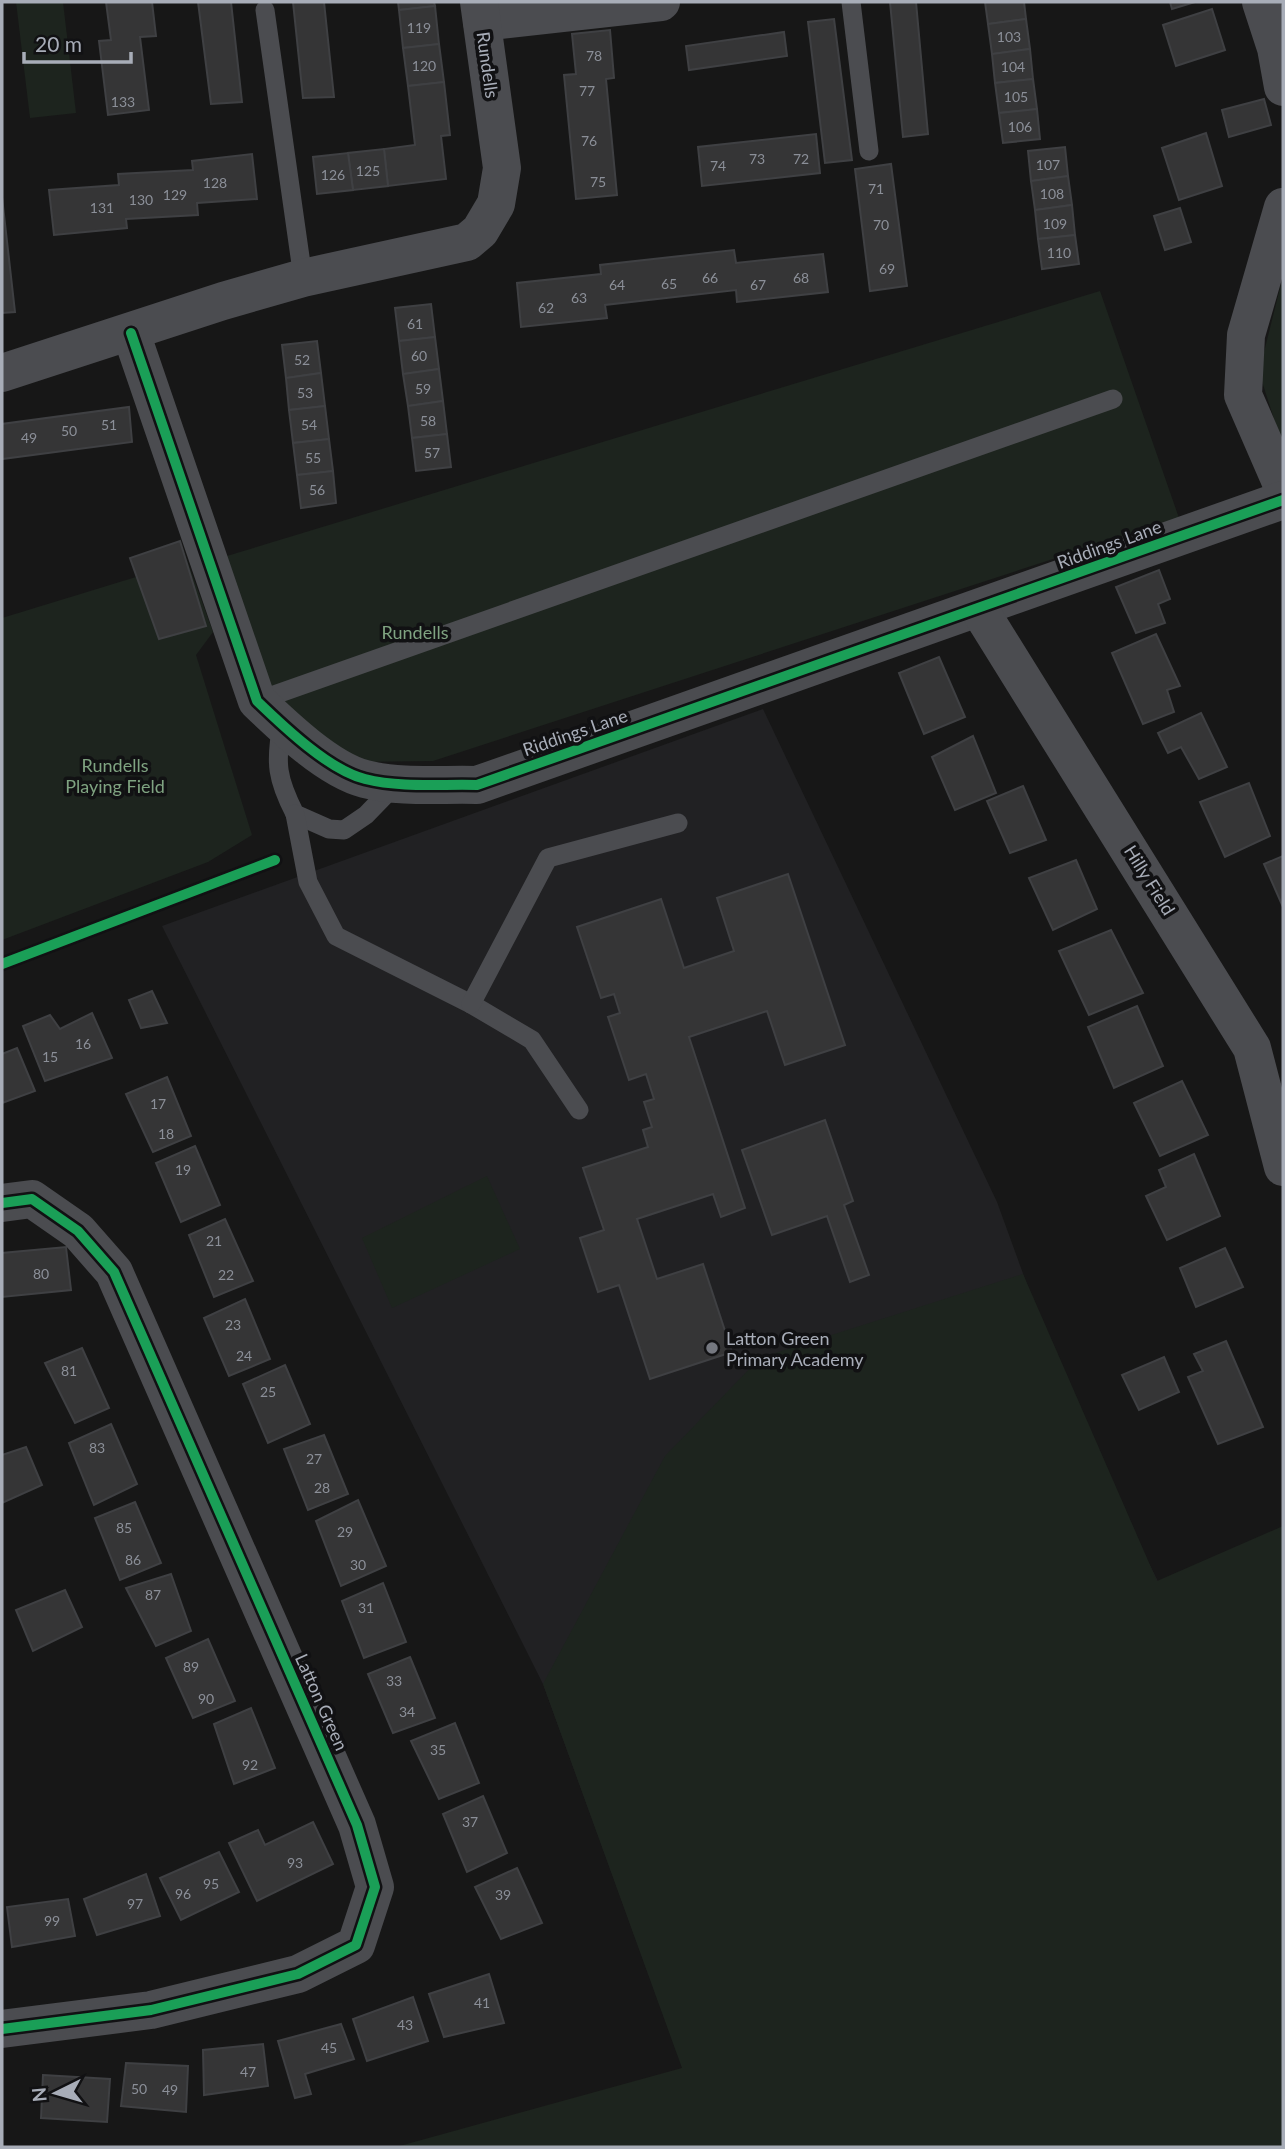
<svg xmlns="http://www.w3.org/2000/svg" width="1285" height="2149" viewBox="0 0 1285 2149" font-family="Lato,sans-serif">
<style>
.built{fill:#212123}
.green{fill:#1d241e}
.building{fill:#353536;stroke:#3f4043;stroke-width:2}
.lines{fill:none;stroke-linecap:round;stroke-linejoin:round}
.service{stroke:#4b4c50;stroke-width:19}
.minor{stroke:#4b4c50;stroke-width:38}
.cycleway-casing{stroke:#111113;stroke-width:15}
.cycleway{stroke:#1a9f57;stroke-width:10}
.poi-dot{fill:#757880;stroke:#111113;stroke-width:2.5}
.labels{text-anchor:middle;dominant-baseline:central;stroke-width:7;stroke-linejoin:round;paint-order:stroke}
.number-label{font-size:14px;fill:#8b8f98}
.street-label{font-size:18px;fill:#a8adb8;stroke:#111113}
.park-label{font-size:18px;fill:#7fa381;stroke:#111113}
.poi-label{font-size:18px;fill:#a8adb8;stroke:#111113;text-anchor:start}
</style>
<rect width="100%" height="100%" fill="#171717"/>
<!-- built -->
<path class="built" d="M763 709 997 1202 1077 1422 1163 1591 664 2017 543 1684 162 926Z"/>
<!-- green -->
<g class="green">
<path d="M16 2H63L76 113 30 118Z"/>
<path d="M1283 276V447L1259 372Z"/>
<path d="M1100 291 1179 518 433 761 352 762 265 695 217 559Z"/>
<path d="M180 541 213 632 196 655 252 835 208 862 2 940V618L136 577 130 558Z"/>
<path d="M487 1176 520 1249 392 1308 362 1238Z"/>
<path d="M1023 1274 1157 1581 1283 1526V2147H396L682 2068 543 1684 665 1456 760 1358Z"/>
</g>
<!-- building -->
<g class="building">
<path d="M106 2H152L156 36 140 37 149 110 108 115 99 41 111 40Z"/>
<path d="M198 2H231L242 102 211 104Z"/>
<path d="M293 2H324L334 97 303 98Z"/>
<path d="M398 2H434L435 6 399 10Z"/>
<path d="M890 2H916L928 134 903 137Z"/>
<path d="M985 2H1024L1026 19 988 24Z"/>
<path d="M1170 2H1195L1172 9Z"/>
<path d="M435 6 439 44 403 48 399 10Z"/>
<path d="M1212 9 1225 50 1176 66 1163 25Z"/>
<path d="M834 19 852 160 825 163 808 22Z"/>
<path d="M1026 19 1030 49 992 54 988 24Z"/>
<path d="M610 30 614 78 606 79 617 195 576 199 564 75 576 74 572 34Z"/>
<path d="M784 32 787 56 689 70 686 46Z"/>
<path d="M439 44 444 82 408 86 403 48Z"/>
<path d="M1030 49 1033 79 995 83 992 54Z"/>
<path d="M1033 79 1037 109 999 113 995 83Z"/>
<path d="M444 82 450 135 441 136 446 179 388 186 384 149 415 145 408 86Z"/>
<path d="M1264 99 1271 125 1229 137 1222 110Z"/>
<path d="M1037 109 1040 139 1003 143 999 113Z"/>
<path d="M1206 133 1222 186 1179 200 1162 148Z"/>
<path d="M816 134 820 173 702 186 698 147Z"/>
<path d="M1065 147 1068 176 1031 181 1028 151Z"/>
<path d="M384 149 388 186 353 190 348 153Z"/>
<path d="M348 153 353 190 317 194 313 157Z"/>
<path d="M252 154 257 199 197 203 198 215 126 219 127 228 54 235 49 190 119 185 118 174 193 170 192 161Z"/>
<path d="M891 164 907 286 870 291 855 169Z"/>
<path d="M1068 176 1072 205 1035 210 1031 181Z"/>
<path d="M2 197 15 312 2 313Z"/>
<path d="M1072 205 1075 235 1038 239 1035 210Z"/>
<path d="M1180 208 1191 242 1165 250 1154 216Z"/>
<path d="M1075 235 1079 264 1042 269 1038 239Z"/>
<path d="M734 250 736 263 823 254 828 292 737 302 736 290 605 305 607 318 521 327 517 283 601 274 600 265Z"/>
<path d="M431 304 435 337 399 341 395 308Z"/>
<path d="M435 337 439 369 403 374 399 341Z"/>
<path d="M317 341 321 373 286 378 282 345Z"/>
<path d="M439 369 443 401 408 406 403 374Z"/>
<path d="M321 373 325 406 289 410 286 378Z"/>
<path d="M443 401 447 434 412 438 408 406Z"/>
<path d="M325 406 329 439 293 443 289 410Z"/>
<path d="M129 407 132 442 2 459V424Z"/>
<path d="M447 434 451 467 416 471 412 438Z"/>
<path d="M329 439 333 471 297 475 293 443Z"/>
<path d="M333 471 336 503 301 508 297 475Z"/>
<path d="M180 541 206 626 159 639 130 558Z"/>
<path d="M1159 570 1170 599 1158 604 1165 623 1136 633 1116 587Z"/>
<path d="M1156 634 1180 686 1167 690 1174 712 1143 724 1112 653Z"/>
<path d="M939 657 965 717 924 734 899 673Z"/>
<path d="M1201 713 1227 767 1199 779 1181 747 1168 753 1158 733Z"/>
<path d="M973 736 996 793 955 810 932 757Z"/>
<path d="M1249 783 1270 836 1225 857 1200 802Z"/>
<path d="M1023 786 1046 840 1010 853 987 801Z"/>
<path d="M1283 856V907L1264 864Z"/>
<path d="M1076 860 1097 909 1053 930 1029 878Z"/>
<path d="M788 874 845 1045 785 1065 767 1011 689 1037 745 1208 721 1217 713 1194 637 1219 657 1279 703 1264 732 1352 650 1379 619 1285 598 1292 580 1238 604 1230 583 1168 648 1147 643 1130 652 1127 644 1102 654 1099 646 1074 629 1080 608 1017 620 1013 614 994 601 998 577 927 661 899 684 968 734 951 717 898Z"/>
<path d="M1111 930 1143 993 1089 1015 1059 951Z"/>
<path d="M152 991 167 1023 141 1028 129 1000Z"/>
<path d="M1137 1006 1163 1066 1114 1088 1088 1027Z"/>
<path d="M92 1013 112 1058 45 1081 23 1026 50 1015 60 1029Z"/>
<path d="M17 1048 35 1091 2 1103V1054Z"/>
<path d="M167 1077 191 1136 153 1152 126 1094Z"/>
<path d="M1182 1081 1208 1135 1160 1156 1134 1103Z"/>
<path d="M825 1120 853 1201 844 1205 869 1275 850 1282 827 1216 772 1235 742 1150Z"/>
<path d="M195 1146 220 1205 181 1222 156 1163Z"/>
<path d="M1194 1154 1220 1216 1167 1240 1146 1196 1166 1187 1159 1170Z"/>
<path d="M225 1219 253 1281 214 1297 189 1235Z"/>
<path d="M66 1247 71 1290 2 1297V1253Z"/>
<path d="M1225 1248 1243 1287 1196 1307 1180 1268Z"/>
<path d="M245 1299 270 1359 229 1376 204 1318Z"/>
<path d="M1226 1341 1263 1427 1218 1444 1188 1377 1203 1371 1194 1354Z"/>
<path d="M82 1348 109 1408 75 1423 45 1363Z"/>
<path d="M1164 1357 1179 1392 1139 1410 1122 1375Z"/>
<path d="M285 1365 310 1424 268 1443 243 1384Z"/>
<path d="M111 1424 137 1484 94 1505 69 1443Z"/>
<path d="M324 1435 348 1494 308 1510 284 1449Z"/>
<path d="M26 1447 42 1485 2 1503V1455Z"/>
<path d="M358 1500 386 1566 341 1586 316 1521Z"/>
<path d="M135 1502 161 1563 120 1580 95 1518Z"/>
<path d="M171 1574 191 1631 156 1646 126 1588Z"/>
<path d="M383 1583 406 1642 364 1658 342 1601Z"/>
<path d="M65 1590 82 1627 33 1651 16 1610Z"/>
<path d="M208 1639 235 1701 193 1718 166 1658Z"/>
<path d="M410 1657 435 1718 393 1733 368 1674Z"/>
<path d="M251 1708 275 1768 234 1784 214 1724Z"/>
<path d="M455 1723 479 1783 439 1799 411 1741Z"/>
<path d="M483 1796 507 1853 467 1872 443 1814Z"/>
<path d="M313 1822 333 1864 257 1901 229 1843 258 1830 265 1845Z"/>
<path d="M219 1852 239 1892 181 1920 160 1878Z"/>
<path d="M517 1868 542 1923 501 1939 475 1887Z"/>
<path d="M146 1874 160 1916 97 1935 84 1899Z"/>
<path d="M68 1899 75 1936 12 1947 7 1907Z"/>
<path d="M489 1974 504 2023 444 2037 429 1994Z"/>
<path d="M413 1997 428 2041 367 2061 353 2019Z"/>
<path d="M341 2024 354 2059 305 2074 311 2094 295 2098 278 2041Z"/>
<path d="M263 2044 268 2086 204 2095 203 2050Z"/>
<path d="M126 2063 188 2066 186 2112 121 2106Z"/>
<path d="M43 2075 110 2079 107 2122 41 2118Z"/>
</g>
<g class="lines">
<!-- service -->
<g class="service">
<path d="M851 2 869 151"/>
<path d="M265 10 303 278"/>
<path d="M257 701 1113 399"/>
<path d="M282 725C275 763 277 779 295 814L329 829 344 830 366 815 396 784"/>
<path d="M295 814 308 882 336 936 471 1004 532 1040 579 1110"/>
<path d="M471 1004 548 858 678 823"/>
</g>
<!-- minor -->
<g class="minor">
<path d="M1261 2 1276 48 1283 87"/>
<path d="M482 22 661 2"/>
<path d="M1283 207 1246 335 1243 395 1283 487"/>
<path d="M131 333 257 701C284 727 329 770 365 779 401 788 440 784 477 785L1283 500"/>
<path d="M2 373 223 301 303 278 467 242 480 231 496 204 502 168 479 2"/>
<path d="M979 609 1252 1048 1283 1167"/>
<path d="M2 1203 32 1199 78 1231 114 1272 357 1825 375 1887 356 1945 298 1974 151 2010 2 2029"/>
</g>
<defs>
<g id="cycleway">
<path d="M131 333 257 701C284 727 329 770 365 779 401 788 440 784 477 785L1283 500"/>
<path d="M2 964 275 860"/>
<path d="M2 1203 32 1199 78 1231 114 1272 357 1825 375 1887 356 1945 298 1974 151 2010 2 2029"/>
</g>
</defs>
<!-- cycleway casing -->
<use href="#cycleway" class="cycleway-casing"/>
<!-- cycleway -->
<use href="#cycleway" class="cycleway"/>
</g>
<!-- markers -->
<circle class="poi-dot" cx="712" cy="1348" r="7"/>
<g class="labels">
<!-- number labels -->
<g class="number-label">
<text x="419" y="27">119</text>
<text x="1009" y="36">103</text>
<text x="594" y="55">78</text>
<text x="424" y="65">120</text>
<text x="1013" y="66">104</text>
<text x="587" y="90">77</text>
<text x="1016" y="96">105</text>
<text x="123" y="101">133</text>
<text x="1020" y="126">106</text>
<text x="589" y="140">76</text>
<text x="757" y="158">73</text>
<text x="801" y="158">72</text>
<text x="1048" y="164">107</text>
<text x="718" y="165">74</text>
<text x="368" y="170">125</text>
<text x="333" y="174">126</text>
<text x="598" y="181">75</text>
<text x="215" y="182">128</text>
<text x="876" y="188">71</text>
<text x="1052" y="193">108</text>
<text x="175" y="194">129</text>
<text x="141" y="199">130</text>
<text x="102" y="207">131</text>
<text x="1055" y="223">109</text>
<text x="881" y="224">70</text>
<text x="1059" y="252">110</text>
<text x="887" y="268">69</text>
<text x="710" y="277">66</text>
<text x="801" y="277">68</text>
<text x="669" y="283">65</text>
<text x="617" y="284">64</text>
<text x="758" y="284">67</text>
<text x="579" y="297">63</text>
<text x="546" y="307">62</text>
<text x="415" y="323">61</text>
<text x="419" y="355">60</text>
<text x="302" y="359">52</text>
<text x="423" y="388">59</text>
<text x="305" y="392">53</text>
<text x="428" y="420">58</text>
<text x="109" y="424">51</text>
<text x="309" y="424">54</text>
<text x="69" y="430">50</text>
<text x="29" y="437">49</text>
<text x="432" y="452">57</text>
<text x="313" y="457">55</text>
<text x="317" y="489">56</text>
<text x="83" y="1043">16</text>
<text x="50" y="1056">15</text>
<text x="158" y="1103">17</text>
<text x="166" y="1133">18</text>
<text x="183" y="1169">19</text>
<text x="214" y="1240">21</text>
<text x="41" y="1273">80</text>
<text x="226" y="1274">22</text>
<text x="233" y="1324">23</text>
<text x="244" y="1355">24</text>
<text x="69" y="1370">81</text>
<text x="268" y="1391">25</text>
<text x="97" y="1447">83</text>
<text x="314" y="1458">27</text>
<text x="322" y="1487">28</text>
<text x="124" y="1527">85</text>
<text x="345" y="1531">29</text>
<text x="133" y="1559">86</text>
<text x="358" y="1564">30</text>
<text x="153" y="1594">87</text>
<text x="366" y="1607">31</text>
<text x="191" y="1666">89</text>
<text x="394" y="1680">33</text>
<text x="206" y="1698">90</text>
<text x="407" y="1711">34</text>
<text x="438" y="1749">35</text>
<text x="250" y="1764">92</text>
<text x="470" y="1821">37</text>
<text x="295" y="1862">93</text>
<text x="211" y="1883">95</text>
<text x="183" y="1893">96</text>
<text x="503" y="1894">39</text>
<text x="135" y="1903">97</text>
<text x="52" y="1920">99</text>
<text x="482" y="2002">41</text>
<text x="405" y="2024">43</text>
<text x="329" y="2047">45</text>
<text x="248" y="2071">47</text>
<text x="139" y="2088">50</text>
<text x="170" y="2089">49</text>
</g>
<!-- street labels -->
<g class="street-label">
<text transform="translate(488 65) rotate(82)">Rundells</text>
<text transform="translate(1109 544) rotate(-20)">Riddings Lane</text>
<text transform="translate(575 732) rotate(-19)">Riddings Lane</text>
<text transform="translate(1150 880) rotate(58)">Hilly Field</text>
<text transform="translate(322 1702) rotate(66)">Latton Green</text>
</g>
<!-- park labels -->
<g class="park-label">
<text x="415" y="632">Rundells</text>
<text x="115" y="765">Rundells<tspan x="115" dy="21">Playing Field</tspan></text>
</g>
<!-- poi labels -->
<g class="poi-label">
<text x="726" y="1338">Latton Green<tspan x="726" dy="21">Primary Academy</tspan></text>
</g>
</g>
<!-- border -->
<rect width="1285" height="2149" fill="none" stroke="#a8adb8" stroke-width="7"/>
<!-- north arrow -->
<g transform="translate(56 2093) rotate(265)" stroke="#111113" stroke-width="5" paint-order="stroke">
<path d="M0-5L12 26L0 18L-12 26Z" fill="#a8adb8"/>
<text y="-10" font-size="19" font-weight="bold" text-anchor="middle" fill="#a8adb8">N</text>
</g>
<!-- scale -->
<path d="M24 52v10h107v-10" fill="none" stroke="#a8adb8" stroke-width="3.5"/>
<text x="35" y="52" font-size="21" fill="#a8adb8" stroke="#111113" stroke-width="5" paint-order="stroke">20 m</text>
</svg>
